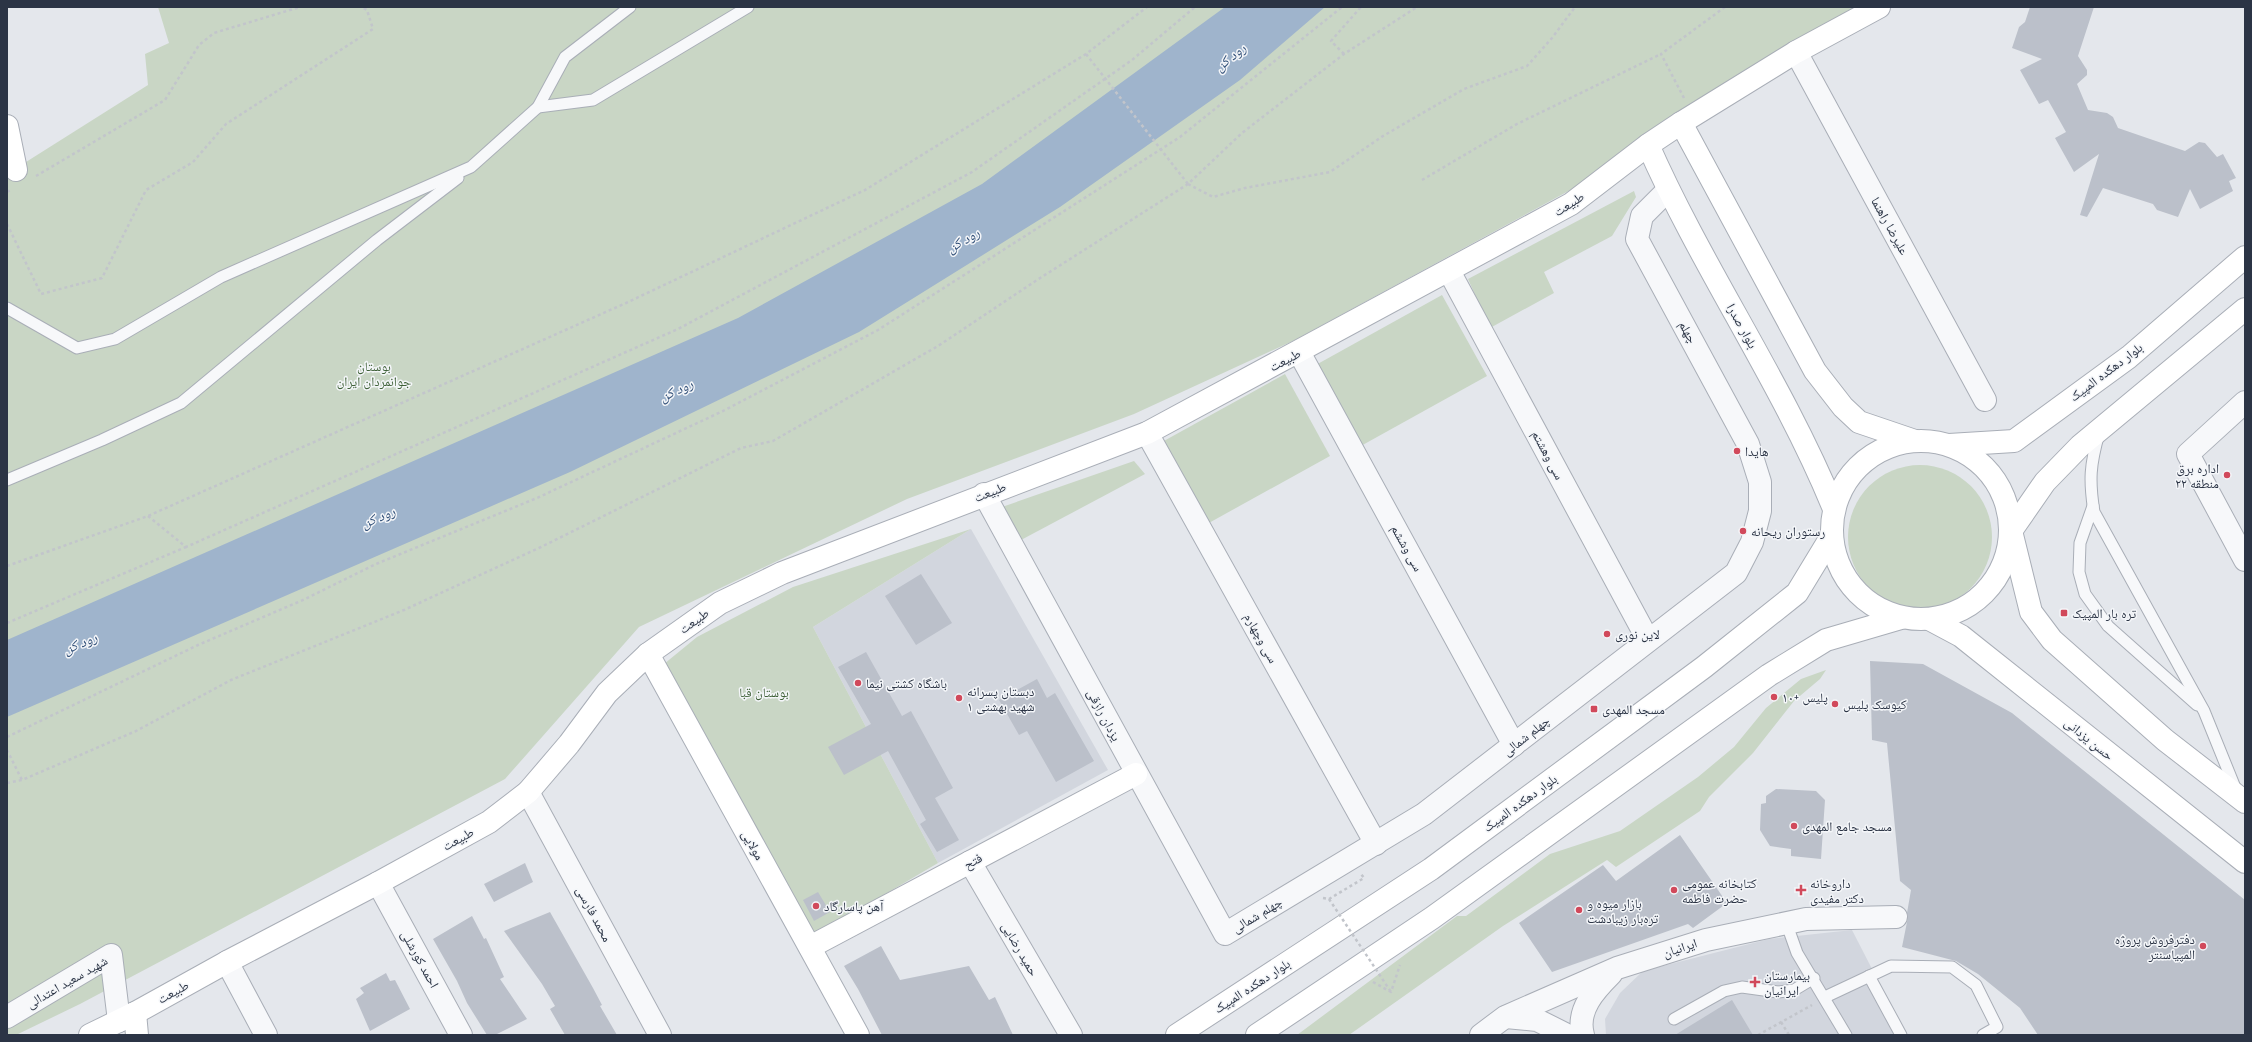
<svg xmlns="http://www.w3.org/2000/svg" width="2252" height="1042" viewBox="0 0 2252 1042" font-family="Raleway,'Noto Naskh Arabic',sans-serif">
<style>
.built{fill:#d2d6de}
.green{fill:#c9d6c5}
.water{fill:#9fb4cc}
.building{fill:#bbc0ca}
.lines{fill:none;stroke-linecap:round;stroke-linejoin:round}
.lane-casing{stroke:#a9aeb7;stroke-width:13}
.street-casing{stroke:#a9aeb7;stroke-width:24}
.secondary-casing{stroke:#a9aeb7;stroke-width:24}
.path{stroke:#c2c5cb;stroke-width:2.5;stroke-dasharray:3 3;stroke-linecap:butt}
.lane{stroke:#f7f8fa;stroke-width:11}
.street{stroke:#f7f8fa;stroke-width:22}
.secondary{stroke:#fff;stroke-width:22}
.path-bridge{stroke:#c2c5cb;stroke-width:2.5;stroke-dasharray:3 3;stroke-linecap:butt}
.poi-dot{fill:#d1495b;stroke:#f4f6f9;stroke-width:1.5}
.labels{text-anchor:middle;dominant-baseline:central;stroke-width:3;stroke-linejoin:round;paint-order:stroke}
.street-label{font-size:13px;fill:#2b3445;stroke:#f4f6f9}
.park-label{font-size:13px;fill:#3f6138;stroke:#f4f6f9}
.poi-label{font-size:13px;fill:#2b3445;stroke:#f4f6f9;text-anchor:start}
.water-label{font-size:14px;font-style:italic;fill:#34527a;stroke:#f4f6f9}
</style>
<rect width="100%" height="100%" fill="#e4e7ec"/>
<!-- built -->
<g class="built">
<path d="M971 529 1108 770 938 863 813 627Z"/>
<path d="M1852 930 1906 1035H1606L1605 1019 1620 993 1643 971 1769 939Z"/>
</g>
<!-- green -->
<g class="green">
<path d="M158 7H1864L1607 170 1295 340 1134 414 907 499 639 627 505 779 80 1004 16 1035H7V174L148 85 145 54 169 43Z"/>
<path d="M1634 191 1636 197 1612 236 1544 272 1554 293 1490 328 1468 279Z"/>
<path d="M1442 295 1487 376 1359 447 1314 366Z"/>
<path d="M1285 374 1330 456 1207 524 1162 442Z"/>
<path d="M1134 461 1145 474 1021 540 1002 507Z"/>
<circle cx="1920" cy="537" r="72"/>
<path d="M971 529 813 627 938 863 814 936 664 664 697 637 793 587Z"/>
<path d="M1826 670 1820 679 1794 701 1753 753 1709 797 1700 811 1616 867 1607 860 1503 926 1349 1035H1297L1457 916H1466L1550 854 1620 831 1698 777 1734 747 1766 708 1801 679Z"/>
</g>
<!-- water -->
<path class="water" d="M1225 7H1325L1240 80 1060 207 859 332 570 472 7 717V640L738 318 982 184Z"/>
<!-- building -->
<g class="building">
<path d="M2030 7H2094L2078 56 2087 70V75L2077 84 2088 110 2107 113 2113 117 2118 128 2185 151 2199 142 2205 143 2217 157 2223 154 2236 178 2229 181 2233 191 2200 209 2190 189 2178 217 2157 210 2153 204 2103 188 2087 217 2080 215 2099 154 2074 172 2055 138 2066 132 2048 100 2039 104 2020 70 2042 59 2012 48 2019 27 2025 22Z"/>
<path d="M921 574 952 623 916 645 885 596Z"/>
<path d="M866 652 902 716 911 711 953 788 935 798 959 840 937 852 920 824 926 820 888 751 844 775 828 747 871 724 838 667Z"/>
<path d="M1870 661 1923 664 2012 713 2245 900V1035H2038L2020 1008 1978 974 1956 961 1902 947 1908 917 1907 913 1911 890 1900 881 1887 743 1872 740Z"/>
<path d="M1037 679 1047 698 1055 693 1094 761 1056 782 1027 731 1019 735 999 700Z"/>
<path d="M1776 789 1816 791 1825 800 1821 859 1791 856V849L1770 846 1760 830 1761 804 1766 803V796Z"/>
<path d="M1680 835 1727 903 1693 928 1688 924 1552 972 1519 923 1603 865 1616 881Z"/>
<path d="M525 863 533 882 494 902 484 884Z"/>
<path d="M818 892 830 912 814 921 803 900Z"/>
<path d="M550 912 593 988 602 1005 600 1006 617 1035H565L550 1009 555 1006 542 984 504 931Z"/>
<path d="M472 916 484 939 486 938 504 977 500 979 527 1019 495 1035H487L467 1003 457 981 433 939Z"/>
<path d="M881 946 900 980 969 966 989 1000 995 997 1013 1035H882L858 989 844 966Z"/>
<path d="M386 973 390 981 395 980 410 1009 370 1031 356 999 364 993 360 988Z"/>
<path d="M1732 1000 1753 1035H1675Z"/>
</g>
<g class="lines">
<defs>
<g id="lane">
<path d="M538 107 593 100 748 7"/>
<path d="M7 308 77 348 115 339 221 277 471 167 538 107 565 57 630 7"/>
<path d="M2099 433C2090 465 2089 480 2094 512L2204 711 2236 790"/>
<path d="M7 480 102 440 181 403 377 240 458 178"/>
<path d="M2093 506 2080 543 2079 572 2085 594 2108 626 2197 705"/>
<path d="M1786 922 1797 953 1846 1035"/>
<path d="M1869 976 1901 1035"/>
<path d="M1825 997 1891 966 1952 967 1976 985 1997 1027 1983 1035"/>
<path d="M1674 1019 1724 991 1742 987 1778 992 1794 990 1814 978"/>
</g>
<g id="street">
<path d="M1796 52 1985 400"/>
<path d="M1449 271 1648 640"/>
<path d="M1299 352 1514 745"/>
<path d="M2245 402 2188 454 2245 560"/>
<path d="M1147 433 1376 844"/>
<path d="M984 494 1225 934 1424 814 1736 573 1752 542 1760 511V482L1748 444 1637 239 1642 216 1668 190"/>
<path d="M528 792 660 1035"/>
<path d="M970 862 1071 1035"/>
<path d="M378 883 461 1035"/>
<path d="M227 962 266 1035"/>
<path d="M7 1017 111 955 119 1021"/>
<path d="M1506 1017 1537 1020 1567 1035"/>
<path d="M1481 1035 1505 1017 1617 968 1706 940 1806 919 1896 917"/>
<path d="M1583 1035C1576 1010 1595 990 1611 974"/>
</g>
<g id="secondary">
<path d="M1681 123 1815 371 1843 407 1859 422 1915 441"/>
<path d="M7 126 16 170"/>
<path d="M1648 145C1703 270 1782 382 1834 509"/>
<path d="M2245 309 2080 446 2045 482 2011 531 2031 612 2052 640 2165 740 2245 802"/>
<circle cx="1921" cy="530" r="89"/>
<path d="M1949 445 2014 441 2129 357 2245 257"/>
<path d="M1931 620 1961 636 2245 862"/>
<path d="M648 654 858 1035"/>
<path d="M810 947 1136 774"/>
<path d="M135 1013 137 1035"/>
<path d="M90 1035 135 1013 227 962 378 883 489 822 528 792 569 744 607 693 648 654 720 603 782 573 1147 433 1571 204 1648 145 1681 123 1796 52 1879 7"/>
<path d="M1177 1035 1431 869 1704 667 1797 593 1831 537"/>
<path d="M1257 1035 1432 918 1769 675 1826 640 1901 618"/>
</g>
</defs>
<!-- lane casing -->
<use href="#lane" class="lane-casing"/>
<!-- street casing -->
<use href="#street" class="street-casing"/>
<!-- secondary casing -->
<use href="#secondary" class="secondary-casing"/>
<!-- path -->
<g class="path">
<path d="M1344 54 1331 41 1361 7"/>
<path d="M1684 98 1661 54 1725 7"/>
<path d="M36 176 165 100 199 45 214 33 300 7"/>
<path d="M1422 180 1517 124 1661 54"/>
<path d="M1188 184 1213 197 1245 188 1330 172 1383 136 1464 89 1527 66 1552 38 1575 7"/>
<path d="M7 192 12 189"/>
<path d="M7 224 41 294 102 278 146 190 193 162 226 124 373 29 367 10 362 7"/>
<path d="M148 516 186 547 678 329 972 172 1132 60 1195 7"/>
<path d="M7 566 148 516 626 303 865 190 1086 54 1147 7"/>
<path d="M7 623 186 547"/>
<path d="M7 737 198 645 303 600 376 564 537 498 723 411 878 330 1180 137 1342 7"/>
<path d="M7 750 22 780"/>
<path d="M7 783 22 780 136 731 231 680 404 610 541 547 741 448 773 441 938 346 1037 280 1155 205 1188 184 1242 133 1344 54 1417 7"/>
<path d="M1323 898 1329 899 1364 878 1361 874"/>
<path d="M1373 982 1391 992 1400 965"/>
<path d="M1781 1022 1789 1035"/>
<path d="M1758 1035 1812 1005"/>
</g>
<!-- lane -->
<use href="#lane" class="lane"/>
<!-- street -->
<use href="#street" class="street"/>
<!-- secondary -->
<use href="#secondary" class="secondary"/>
<!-- path-bridge -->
<g class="path-bridge">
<path d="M1086 54 1188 184"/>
<path d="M1329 899 1391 992"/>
</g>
</g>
<!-- markers -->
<g class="poi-dot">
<circle cx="1737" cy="451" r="4"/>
<circle cx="2227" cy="475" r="4"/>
<circle cx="1743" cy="531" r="4"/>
<rect x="2060" y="609" width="8" height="8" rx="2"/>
<circle cx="1607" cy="634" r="4"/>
<circle cx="858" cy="683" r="4"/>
<circle cx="1774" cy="697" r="4"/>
<circle cx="959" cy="698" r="4"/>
<circle cx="1835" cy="704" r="4"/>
<rect x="1590" y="705" width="8" height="8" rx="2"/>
<circle cx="1794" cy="826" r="4"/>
<circle cx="1674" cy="890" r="4"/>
<path d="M1799 884h4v4h4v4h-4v4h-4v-4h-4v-4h4z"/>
<circle cx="816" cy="906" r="4"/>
<circle cx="1579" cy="910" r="4"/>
<circle cx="2203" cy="946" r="4"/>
<path d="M1753 976h4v4h4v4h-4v4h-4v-4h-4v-4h4z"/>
</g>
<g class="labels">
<!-- street labels -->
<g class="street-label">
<text transform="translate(1569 204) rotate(-33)">طبیعت</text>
<text transform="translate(1890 226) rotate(61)">علیرضا راهنما</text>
<text transform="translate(1742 326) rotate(61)">بلوار صدرا</text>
<text transform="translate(1688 332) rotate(61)">چهلم</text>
<text transform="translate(1285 360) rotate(-28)">طبیعت</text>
<text transform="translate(2106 372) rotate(-37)">بلوار دهکده المپیک</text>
<text transform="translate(1548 455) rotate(62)">سی وهشتم</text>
<text transform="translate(990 492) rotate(-21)">طبیعت</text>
<text transform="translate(1407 548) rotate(61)">سی وششم</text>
<text transform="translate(694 621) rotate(-36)">طبیعت</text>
<text transform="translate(1261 638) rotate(61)">سی وچهارم</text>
<text transform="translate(1104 715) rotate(62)">یزدان رازقی</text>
<text transform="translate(1526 736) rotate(-38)">چهلم شمالی</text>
<text transform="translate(2089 739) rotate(39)">حسن یزدانی</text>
<text transform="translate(1520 803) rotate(-36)">بلوار دهکده المپیک</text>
<text transform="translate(458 839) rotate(-29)">طبیعت</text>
<text transform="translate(753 845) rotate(61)">مولایی</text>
<text transform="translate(973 861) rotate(-28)">فتح</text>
<text transform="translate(594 914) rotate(62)">محمد فارسی</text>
<text transform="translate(1257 915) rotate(-31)">چهلم شمالی</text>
<text transform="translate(1680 948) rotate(-18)">ایرانیان</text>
<text transform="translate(1020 949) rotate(60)">حمید رضایی</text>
<text transform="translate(420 959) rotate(61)">احمد کورشلی</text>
<text transform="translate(67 982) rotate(-30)">شهید سعید اعتدالی</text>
<text transform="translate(1252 986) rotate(-33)">بلوار دهکده المپیک</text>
<text transform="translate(173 992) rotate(-29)">طبیعت</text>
</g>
<!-- park labels -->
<g class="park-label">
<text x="374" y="366">بوستان<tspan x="374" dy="15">جوانمردان ایران</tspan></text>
<text x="764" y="692">بوستان قبا</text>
</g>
<!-- poi labels -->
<g class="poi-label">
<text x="1745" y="451">هایدا</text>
<text x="2219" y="468" text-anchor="end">اداره برق<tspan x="2219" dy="15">منطقه ۲۲</tspan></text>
<text x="1751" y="531">رستوران ریحانه</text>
<text x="2072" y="613">تره بار المپیک</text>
<text x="1615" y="634">لاین نوری</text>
<text x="866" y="683">باشگاه کشتی نیما</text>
<text x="967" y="691">دبستان پسرانه<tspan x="967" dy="15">شهید بهشتی ۱</tspan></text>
<text x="1782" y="697">پلیس +۱۰</text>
<text x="1843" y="704">کیوسک پلیس</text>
<text x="1602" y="709">مسجد المهدی</text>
<text x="1802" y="826">مسجد جامع المهدی</text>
<text x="1682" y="883">کتابخانه عمومی<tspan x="1682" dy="15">حضرت فاطمه</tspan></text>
<text x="1810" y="883">داروخانه<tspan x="1810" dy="15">دکتر مفیدی</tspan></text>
<text x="1587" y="903">بازار میوه و<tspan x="1587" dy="15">تره‌بار زیبادشت</tspan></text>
<text x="824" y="906">آهن پاسارگاد</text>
<text x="2195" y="939" text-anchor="end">دفترفروش پروژه<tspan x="2195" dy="15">المپیاسنتر</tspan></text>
<text x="1764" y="975">بیمارستان<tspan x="1764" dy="15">ایرانیان</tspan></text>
</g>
<!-- water labels -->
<g class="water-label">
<text transform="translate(1230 57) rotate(-39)">رود کن</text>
<text transform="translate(963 240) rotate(-30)">رود کن</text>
<text transform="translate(676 390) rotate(-25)">رود کن</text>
<text transform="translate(378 517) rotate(-23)">رود کن</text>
<text transform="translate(80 643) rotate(-23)">رود کن</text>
</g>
</g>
<!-- border -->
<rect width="2252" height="1042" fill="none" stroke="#2b3445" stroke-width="16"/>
</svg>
